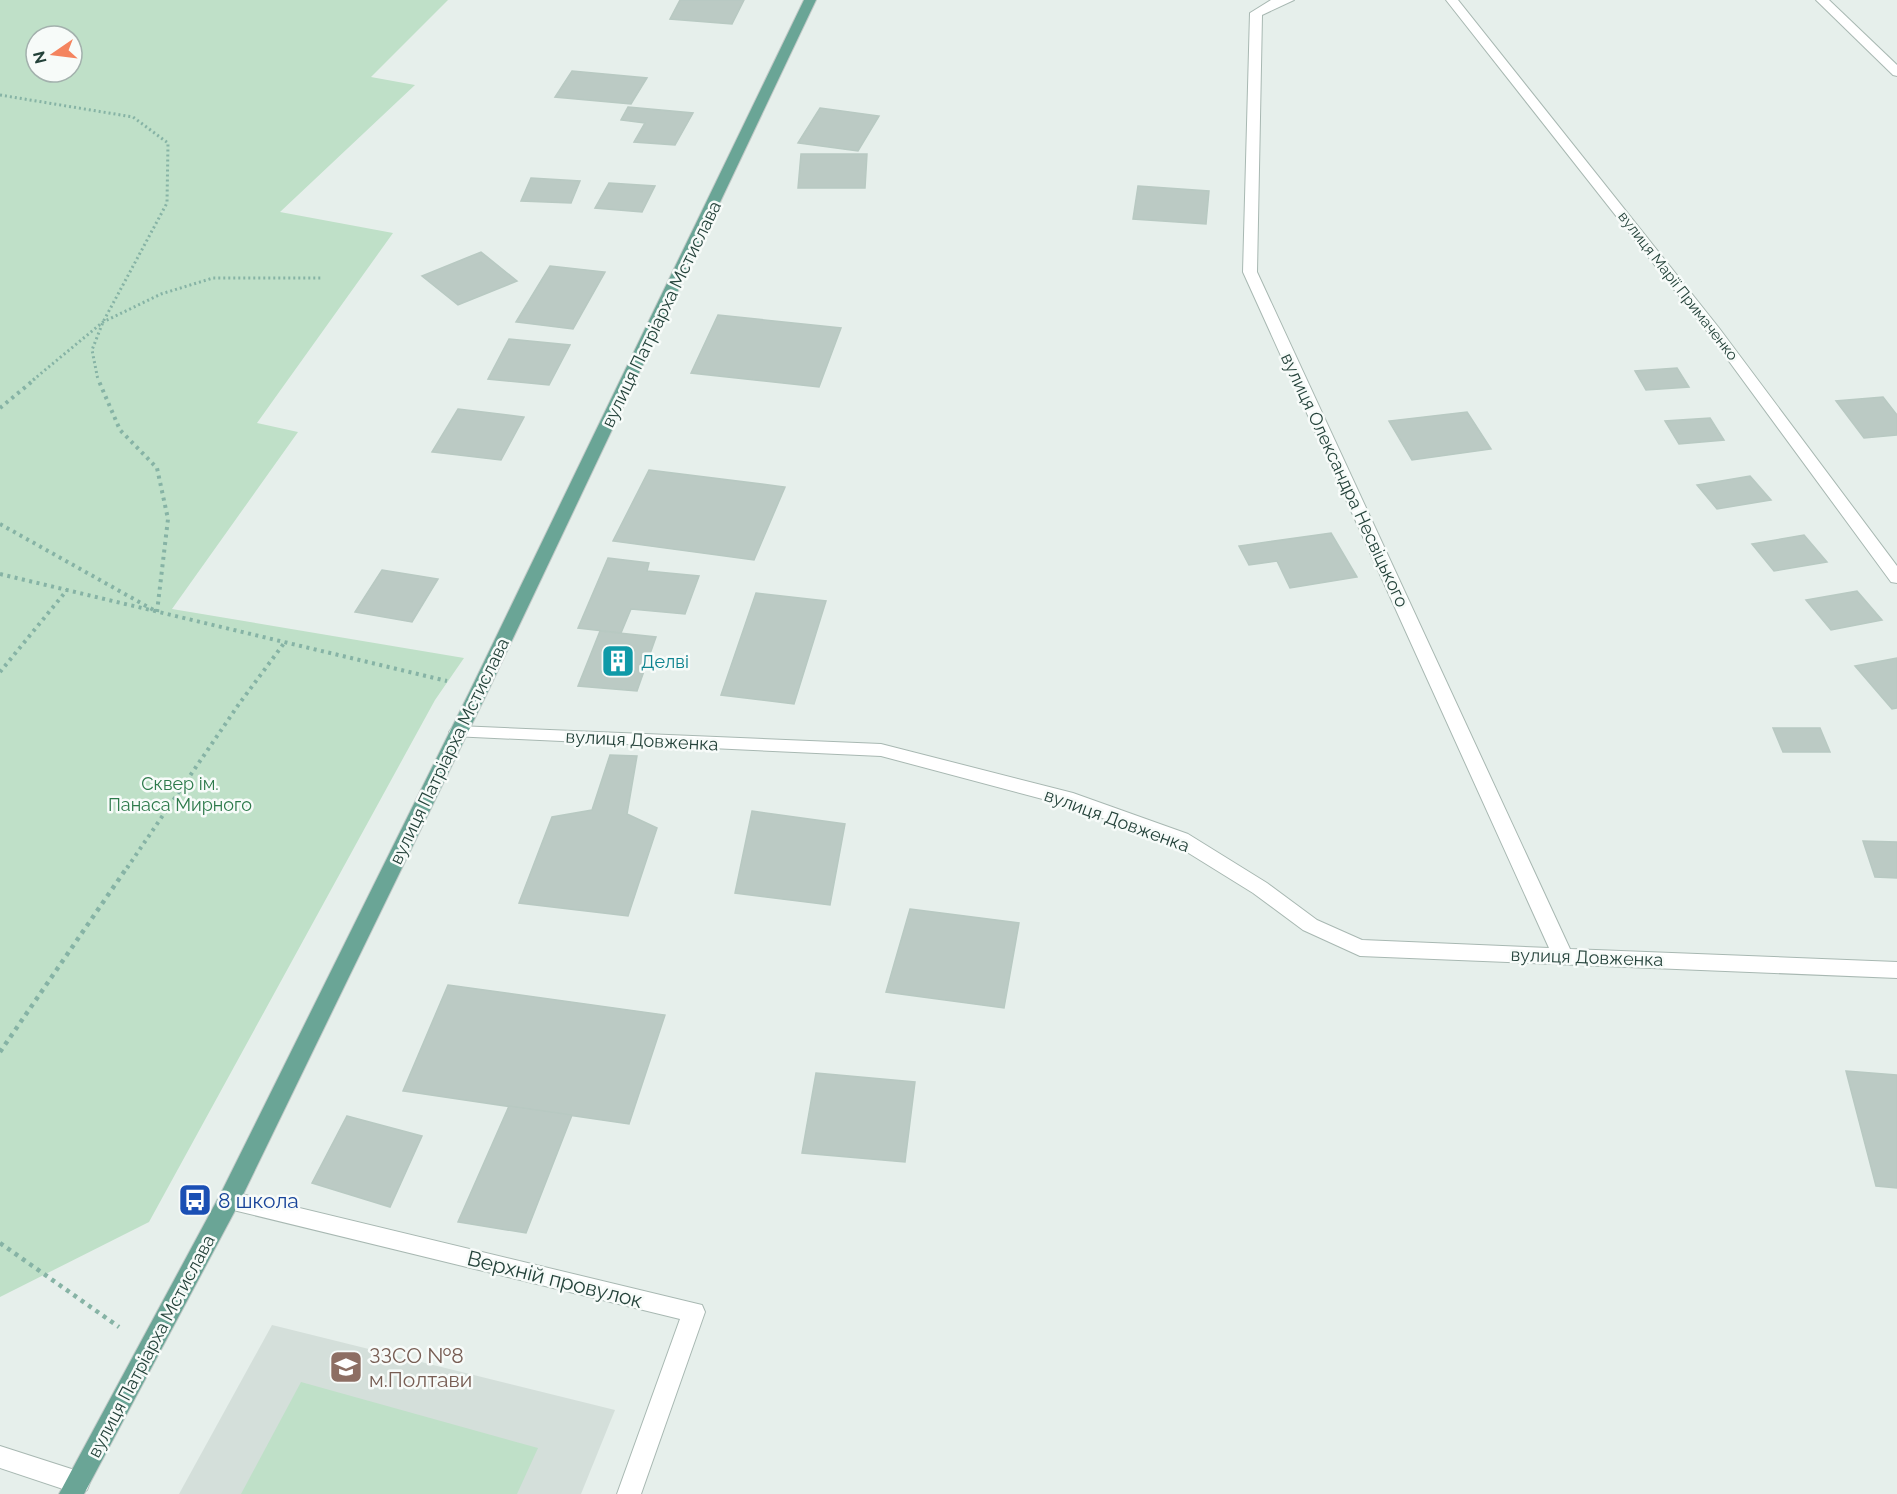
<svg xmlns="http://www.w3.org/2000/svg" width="1897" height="1494" viewBox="0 0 1897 1494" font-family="Raleway,sans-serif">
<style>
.built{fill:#d4dfda}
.green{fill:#bfe0c8;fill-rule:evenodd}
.building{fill:#bbcac4;stroke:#b8c9c2;stroke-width:1.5}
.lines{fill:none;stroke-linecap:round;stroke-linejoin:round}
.minor-casing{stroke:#a8b8b2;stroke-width:2}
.major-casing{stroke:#c2cac8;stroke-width:2}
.path-far2{stroke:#86b3a5;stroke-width:3;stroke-dasharray:2 3;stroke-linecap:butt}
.path-far1{stroke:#86b3a5;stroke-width:4;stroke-dasharray:3 4.5;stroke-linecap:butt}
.path{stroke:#86b3a5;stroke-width:4.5;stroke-dasharray:4 5;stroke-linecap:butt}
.minor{fill:#fff;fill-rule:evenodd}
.major{fill:#6aa596;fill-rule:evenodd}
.labels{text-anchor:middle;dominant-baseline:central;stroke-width:5;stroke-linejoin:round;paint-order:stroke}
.far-street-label{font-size:15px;fill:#24423a;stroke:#f7fbf9}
.street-label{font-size:18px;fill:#24423a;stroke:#f7fbf9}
.culture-label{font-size:18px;fill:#0d838f;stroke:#f7fbf9;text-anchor:start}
.park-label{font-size:18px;fill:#2d7a4b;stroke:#f7fbf9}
.near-transit-label{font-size:21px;fill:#164399;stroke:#f7fbf9;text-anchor:start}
.near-street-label{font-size:21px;fill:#24423a;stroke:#f7fbf9}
.near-education-label{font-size:21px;fill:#785e54;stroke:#f7fbf9;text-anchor:start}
</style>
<rect width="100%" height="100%" fill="#e6efeb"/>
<!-- built -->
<path class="built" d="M272 1325 615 1410 581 1494H179Z"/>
<!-- green -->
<g class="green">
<path d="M0 0H448L371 77 415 85 280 212 393 233 257 423 298 432 172 609 464 658 435 700 149 1222 0 1297ZM36 36H72V72H36Z"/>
<path d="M301 1382 538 1448 517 1494H241Z"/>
</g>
<!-- building -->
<g class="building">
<path d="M680 0H744L732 24 670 19Z"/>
<path d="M572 71 647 78 631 104 555 97Z"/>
<path d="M628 107 693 113 675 145 634 142 645 123 621 120Z"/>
<path d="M820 108 879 116 858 151 798 143Z"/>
<path d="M801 154H867L865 188H798Z"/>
<path d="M531 178 580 181 571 203 521 201Z"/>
<path d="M609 183 655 186 642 212 595 208Z"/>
<path d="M1138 186 1209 191 1206 224 1133 219Z"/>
<path d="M481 252 517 281 458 305 422 276Z"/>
<path d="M550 266 605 272 573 329 516 322Z"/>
<path d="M718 315 841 328 819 387 691 373Z"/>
<path d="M509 339 570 345 549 385 488 379Z"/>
<path d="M1677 368 1689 387 1646 390 1635 371Z"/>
<path d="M1883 397 1897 415V435L1864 438 1836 401Z"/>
<path d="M458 409 524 417 501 460 432 452Z"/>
<path d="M1467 412 1491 449 1412 460 1389 421Z"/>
<path d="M1710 418 1724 440 1679 444 1665 421Z"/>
<path d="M649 470 785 487 754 560 613 541Z"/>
<path d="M1750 476 1771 500 1717 509 1697 485Z"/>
<path d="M1331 533 1357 577 1290 588 1277 561 1249 565 1239 546Z"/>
<path d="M1804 535 1827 562 1774 571 1752 544Z"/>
<path d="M608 558 649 563 647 571 699 576 685 614 631 609 621 633 578 628Z"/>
<path d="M382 570 438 579 412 622 355 612Z"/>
<path d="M1857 591 1882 620 1831 630 1806 600Z"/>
<path d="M756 593 826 601 794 704 721 695Z"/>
<path d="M600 631 656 637 637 691 578 686Z"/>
<path d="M1897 658V708L1892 709 1855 666Z"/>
<path d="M1773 728H1820L1830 752H1783Z"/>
<path d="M610 755 637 756 627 814 657 828 628 916 519 903 552 817 592 810Z"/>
<path d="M752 811 845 824 830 905 735 893Z"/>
<path d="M1863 841 1897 842V878L1875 877Z"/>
<path d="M910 909 1019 923 1004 1008 886 992Z"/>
<path d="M448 985 665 1015 629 1124 403 1091Z"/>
<path d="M1846 1071 1897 1075V1188L1876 1186Z"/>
<path d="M816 1073 915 1082 905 1162 802 1153Z"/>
<path d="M509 1106 572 1115 526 1233 458 1222Z"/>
<path d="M347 1116 422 1136 390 1207 312 1183Z"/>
</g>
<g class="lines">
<defs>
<g id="minor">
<path d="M1271 0H1294L1262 15 1257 272 1570 949 1897 962V978L1360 956 1303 930 1253 893 1174 844 1069 806 881 756 452 736 449 732 452 728 458 726 881 744 1073 793 1188 834 1267 883 1317 920 1362 940 1549 948 1243 272 1250 13Z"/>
<path d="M1446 0H1458L1719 328 1897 566V583L1891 582 1709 334Z"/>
<path d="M1816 0H1829L1897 65V76L1893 75Z"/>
<path d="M229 1191 702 1305 705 1312 641 1494H617L680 1319 229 1209 221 1207 218 1200 221 1193Z"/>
<path d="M0 1446 87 1474 90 1482 87 1490 78 1494 0 1468Z"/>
</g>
<path id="major" d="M804 0H816L488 691 237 1207 84 1494H59L221 1193 470 691Z"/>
</defs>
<!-- minor casing -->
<use href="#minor" class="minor-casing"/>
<!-- major casing -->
<use href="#major" class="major-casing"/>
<!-- path-far2 -->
<g class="path-far2">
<path d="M0 95 133 117 168 143 167 203 103 322 92 350 98 380"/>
<path d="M33 380 103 322 161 294 213 278H321"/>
</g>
<!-- path-far1 -->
<g class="path-far1">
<path d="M0 408 35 379"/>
<path d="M0 524 157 612 168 519 157 468 120 430 98 379"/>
<path d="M0 574 447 681"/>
<path d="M0 672 67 590"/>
<path d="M127 868 239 704 285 642"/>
</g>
<!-- path -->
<g class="path">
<path d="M0 1052 128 866"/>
<path d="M0 1243 119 1327"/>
</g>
<!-- minor -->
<use href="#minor" class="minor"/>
<!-- major -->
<use href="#major" class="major"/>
</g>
<!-- icons -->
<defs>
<symbol id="building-square" viewBox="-11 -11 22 22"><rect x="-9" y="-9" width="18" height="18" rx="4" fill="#0f9aa8" stroke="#f7fbf9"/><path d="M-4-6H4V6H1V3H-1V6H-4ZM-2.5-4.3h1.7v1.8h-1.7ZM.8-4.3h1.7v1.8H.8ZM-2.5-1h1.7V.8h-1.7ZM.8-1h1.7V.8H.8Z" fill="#fff"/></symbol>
<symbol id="bus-square" viewBox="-11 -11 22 22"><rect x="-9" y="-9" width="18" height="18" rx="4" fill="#1a4fb4" stroke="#f7fbf9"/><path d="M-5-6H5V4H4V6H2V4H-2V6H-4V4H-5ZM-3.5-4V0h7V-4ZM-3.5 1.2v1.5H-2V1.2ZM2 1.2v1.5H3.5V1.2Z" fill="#fff"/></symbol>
<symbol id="school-square" viewBox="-11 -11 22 22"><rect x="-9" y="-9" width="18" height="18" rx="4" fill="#8d6e63" stroke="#f7fbf9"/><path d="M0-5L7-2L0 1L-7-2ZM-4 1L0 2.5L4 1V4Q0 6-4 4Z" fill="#fff"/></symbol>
</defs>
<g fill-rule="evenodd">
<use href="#building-square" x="599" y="642" width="38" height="38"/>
<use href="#bus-square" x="176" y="1181" width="38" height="38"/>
<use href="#school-square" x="327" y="1348" width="38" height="38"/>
</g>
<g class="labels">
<!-- far-street labels -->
<g class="far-street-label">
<text transform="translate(1678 286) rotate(52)">вулиця Марії Примаченко</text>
</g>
<!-- street labels -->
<g class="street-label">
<text transform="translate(661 314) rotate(-64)">вулиця Патріарха Мстислава</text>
<text transform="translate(1345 480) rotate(65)">вулиця Олександра Несвіцького</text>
<text transform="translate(642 740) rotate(3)">вулиця Довженка</text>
<text transform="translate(449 751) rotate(-64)">вулиця Патріарха Мстислава</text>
<text transform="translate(1117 820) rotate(20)">вулиця Довженка</text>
<text transform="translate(1587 957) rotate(2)">вулиця Довженка</text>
<text transform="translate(151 1346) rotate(-62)">вулиця Патріарха Мстислава</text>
</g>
<!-- culture labels -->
<g class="culture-label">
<text x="641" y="661">Делві</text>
</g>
<!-- park labels -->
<g class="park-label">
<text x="180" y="783">Сквер ім.<tspan x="180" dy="21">Панаса Мирного</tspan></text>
</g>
<!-- near-transit labels -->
<g class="near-transit-label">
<text x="218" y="1200">8 школа</text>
</g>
<!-- near-street labels -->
<g class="near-street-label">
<text transform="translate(555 1279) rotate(14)">Верхній провулок</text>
</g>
<!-- near-education labels -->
<g class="near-education-label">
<text x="369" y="1355">ЗЗСО №8<tspan x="369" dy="24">м.Полтави</tspan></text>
</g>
</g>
<!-- north arrow -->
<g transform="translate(54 54) rotate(256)"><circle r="28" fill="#f7fbf9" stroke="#a3b1ad" stroke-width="1.5"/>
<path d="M0-4.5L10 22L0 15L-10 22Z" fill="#f4845f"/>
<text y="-9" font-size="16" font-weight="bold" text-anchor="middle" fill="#24423a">N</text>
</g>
</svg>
